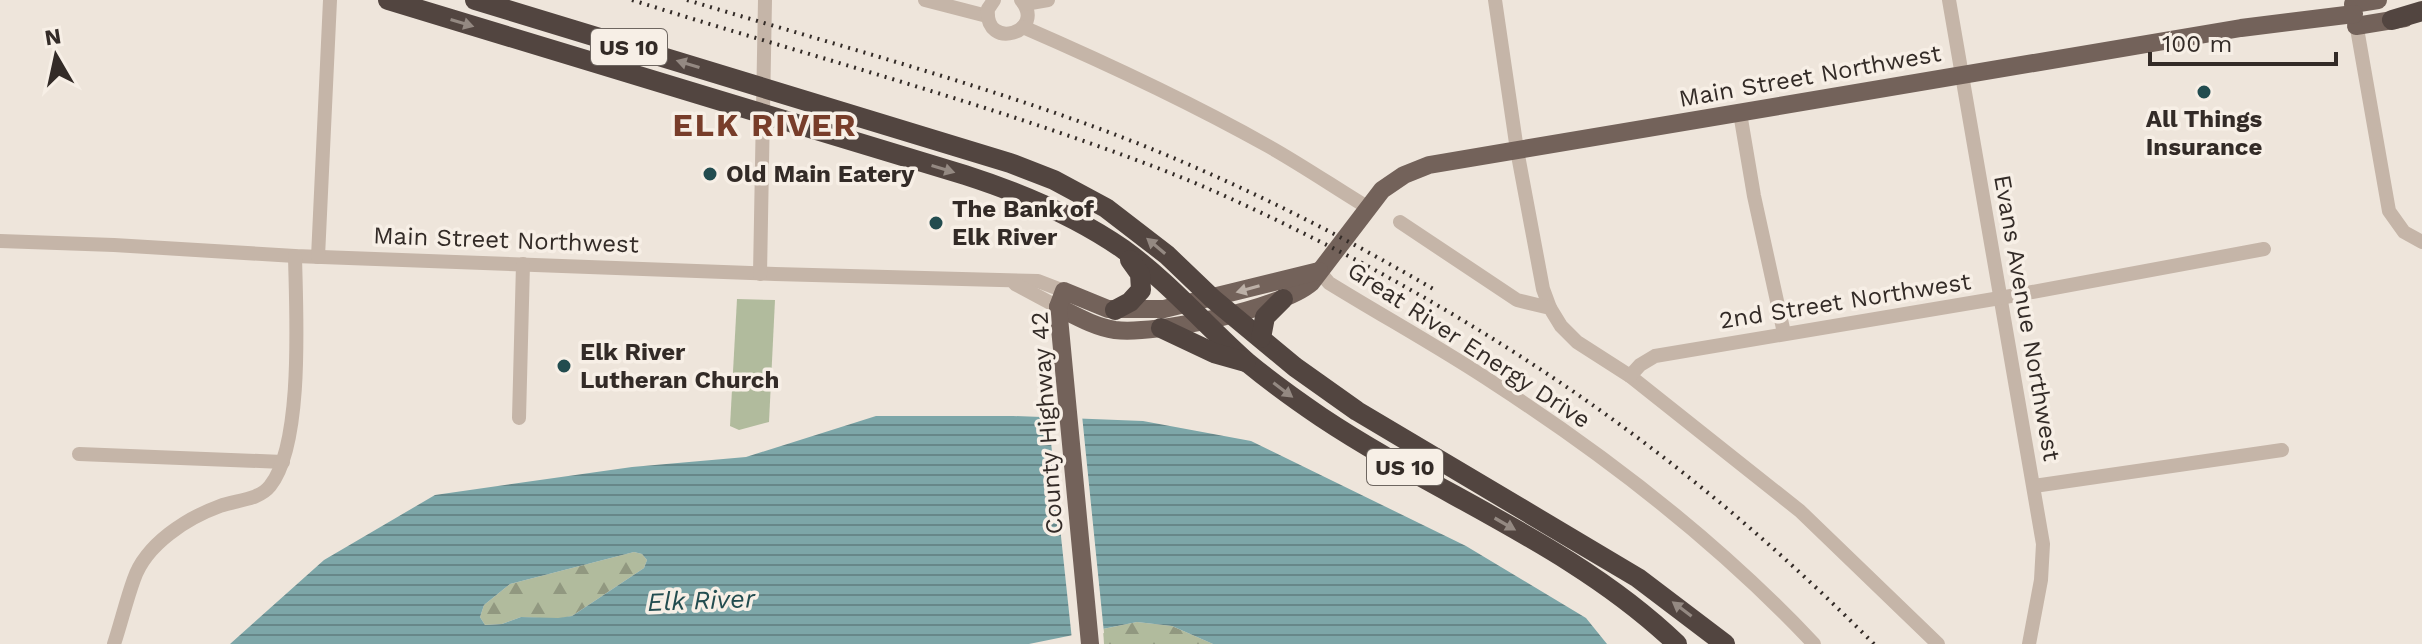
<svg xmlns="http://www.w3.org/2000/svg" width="2422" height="644" viewBox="0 0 2422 644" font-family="'Work Sans',sans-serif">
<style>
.forest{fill:url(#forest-firs)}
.green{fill:#b1bb9d}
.water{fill:url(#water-rules);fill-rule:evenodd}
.pier{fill:#eee5db}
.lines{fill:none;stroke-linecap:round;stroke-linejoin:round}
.minor{stroke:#c5b5a8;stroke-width:14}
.major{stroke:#73625a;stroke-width:18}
.highway{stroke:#524540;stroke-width:20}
.rail{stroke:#332b27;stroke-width:4;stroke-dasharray:2 6;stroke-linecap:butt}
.oneway{fill:#948982}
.oneway2{fill:#bcb0a7}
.poi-dot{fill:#224c4f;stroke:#f7efe6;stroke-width:3}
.labels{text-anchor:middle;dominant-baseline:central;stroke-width:7;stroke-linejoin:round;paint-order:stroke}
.shield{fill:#f7efe6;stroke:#6e6660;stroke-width:2}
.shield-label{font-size:22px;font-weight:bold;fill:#332b27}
.street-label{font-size:24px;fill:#332b27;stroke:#f7efe6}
.poi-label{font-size:24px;font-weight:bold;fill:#332b27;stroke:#f7efe6;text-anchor:start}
.water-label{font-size:26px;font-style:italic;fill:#224c4f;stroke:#f7efe6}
.district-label{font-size:32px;font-weight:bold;letter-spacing:2px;fill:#783d2a;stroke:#f7efe6}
</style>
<defs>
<pattern id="forest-firs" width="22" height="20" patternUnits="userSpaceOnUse" patternTransform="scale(2)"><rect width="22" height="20" fill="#b1bb9d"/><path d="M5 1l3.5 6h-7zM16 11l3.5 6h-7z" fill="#919880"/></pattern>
<pattern id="water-rules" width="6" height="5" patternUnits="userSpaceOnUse" patternTransform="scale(2)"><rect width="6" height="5" fill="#7da6a8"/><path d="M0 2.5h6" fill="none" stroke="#678789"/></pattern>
</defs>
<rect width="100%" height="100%" fill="#eee5db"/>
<!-- forest -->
<g class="forest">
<path d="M634 552 642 554 647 560 644 568 572 616 558 619 521 617 502 624 485 625 480 617 484 605 510 584Z"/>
<path d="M1137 622 1172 626 1213 644H1104L1103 629Z"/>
</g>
<!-- green -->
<path class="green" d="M737 299 775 300 769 422 739 430 730 426Z"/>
<!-- water -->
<path class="water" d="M876 416H1013L1143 421 1251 441 1466 546 1586 618 1607 644H1213L1172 626 1137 622 1029 644H230L324 560 435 495 632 467 746 457ZM634 552 642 554 647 560 644 568 572 616 558 618 521 617 502 624 485 625 480 617 484 605 510 584Z"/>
<!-- pier -->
<path class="pier" d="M1048 414 1082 415 1104 633 1072 640Z"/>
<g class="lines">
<!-- minor -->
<g class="minor">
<path d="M925 0 987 16"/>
<path d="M994 0 988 9C984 52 1048 32 1021 0"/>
<path d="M1495 0 1517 150 1543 289 1550 308"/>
<path d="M1949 0 2043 544 2041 580 2029 644"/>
<path d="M1025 4 1048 0"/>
<path d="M2355 17 2389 211 2404 232 2422 242"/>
<path d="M1023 27C1106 63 1188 101 1268 146 1302 165 1334 187 1367 207"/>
<path d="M1740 113 1754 196 1784 333"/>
<path d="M1400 222 1517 300 1550 308 1561 326 1577 342 1630 376 1800 511 1938 644"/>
<path d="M0 241 114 245 295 256 775 274 1038 281 1064 291"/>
<path d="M318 257 330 0"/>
<path d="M1319 271 1329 283C1384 317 1441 348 1495 384 1609 458 1721 545 1814 644"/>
<path d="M760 274 765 0"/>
<path d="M1015 284 1058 307"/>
<path d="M1630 376 1640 365 1655 356 2000 298 2264 249"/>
<path d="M519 418 523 264"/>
<path d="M79 454 283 462"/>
<path d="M2034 486 2282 450"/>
<path d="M114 644C121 623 126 601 134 579 146 544 187 518 220 506 237 500 259 500 270 486 304 444 296 310 295 256"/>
</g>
<!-- major -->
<g class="major">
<path d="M2353 4 2378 0"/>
<path d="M2356 26 2405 18"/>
<path d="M1058 307C1076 316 1095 327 1115 330 1156 335 1281 309 1311 283L1382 190 1404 175 1429 165 2241 28 2354 14"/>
<path d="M1090 644 1058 307 1064 291 1108 309H1164L1319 271"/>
</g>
<!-- highway -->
<g class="highway">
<path d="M388 0 965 175C1021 193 1074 215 1123 249 1169 282 1206 326 1248 363 1271 382 1296 400 1321 417 1438 495 1575 546 1677 644"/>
<path d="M475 0 1010 163 1054 180 1106 208 1167 255 1213 299 1295 367 1357 411 1638 578 1725 644"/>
<path d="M2392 20 2422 11"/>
<path d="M1115 310 1130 302 1141 290 1140 274 1130 260"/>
<path d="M1161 328 1214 353 1246 362"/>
<path d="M1261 338 1265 317 1283 299"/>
</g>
<!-- rail -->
<g class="rail">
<path d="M632 0C806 55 984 102 1155 167 1226 194 1294 228 1362 263 1557 368 1718 487 1874 644"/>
<path d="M687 0C826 42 967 80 1103 130 1218 173 1329 228 1435 290"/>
</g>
</g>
<!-- one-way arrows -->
<defs><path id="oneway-solid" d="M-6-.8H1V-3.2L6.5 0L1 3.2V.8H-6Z" transform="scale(2)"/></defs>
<g class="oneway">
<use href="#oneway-solid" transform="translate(462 23) rotate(17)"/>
<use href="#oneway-solid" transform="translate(688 64) rotate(-163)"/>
<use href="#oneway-solid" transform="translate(943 169) rotate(17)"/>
<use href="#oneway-solid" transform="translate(1156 246) rotate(-140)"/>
<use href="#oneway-solid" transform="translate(1283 390) rotate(37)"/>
<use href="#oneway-solid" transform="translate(1505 524) rotate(30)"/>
<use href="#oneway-solid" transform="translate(1682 609) rotate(-143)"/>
</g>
<use class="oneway2" href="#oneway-solid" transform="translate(1248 289) rotate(164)"/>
<!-- markers -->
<g class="poi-dot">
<circle cx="2204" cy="92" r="8"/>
<circle cx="710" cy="174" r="8"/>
<circle cx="936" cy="223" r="8"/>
<circle cx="564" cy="366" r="8"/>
</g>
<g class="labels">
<!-- shield labels -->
<g class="shield">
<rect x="591" y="29" width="76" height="36" rx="6"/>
<rect x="1367" y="449" width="76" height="36" rx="6"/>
</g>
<g class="shield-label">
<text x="629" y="47">US 10</text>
<text x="1405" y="467">US 10</text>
</g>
<!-- street labels -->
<g class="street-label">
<text transform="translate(1810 76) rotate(-10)">Main Street Northwest</text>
<text transform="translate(506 240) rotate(2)">Main Street Northwest</text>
<text transform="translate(1845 301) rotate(-9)">2nd Street Northwest</text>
<text transform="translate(2027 318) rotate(80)">Evans Avenue Northwest</text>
<text transform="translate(1469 345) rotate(33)">Great River Energy Drive</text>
<text transform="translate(1047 423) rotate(-94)">County Highway 42</text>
</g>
<!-- poi labels -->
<g class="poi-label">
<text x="2204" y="119" text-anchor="middle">All Things<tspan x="2204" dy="28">Insurance</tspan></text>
<text x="726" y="174">Old Main Eatery</text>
<text x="952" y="209">The Bank of<tspan x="952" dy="28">Elk River</tspan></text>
<text x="580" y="352">Elk River<tspan x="580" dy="28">Lutheran Church</tspan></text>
</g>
<!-- water labels -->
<g class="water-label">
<text transform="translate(701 600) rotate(-2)">Elk River</text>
</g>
<!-- district labels -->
<g class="district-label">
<text x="765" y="125">ELK RIVER</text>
</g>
</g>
<!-- north arrow -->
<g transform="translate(56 56) rotate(351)" stroke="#f7efe6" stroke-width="6" paint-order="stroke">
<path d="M0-6L14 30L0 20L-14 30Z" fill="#332b27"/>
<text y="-12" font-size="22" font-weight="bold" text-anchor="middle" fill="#332b27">N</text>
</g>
<!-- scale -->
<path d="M2150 52v12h186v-12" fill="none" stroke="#332b27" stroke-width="4"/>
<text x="2162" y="52" font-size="24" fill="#332b27" stroke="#f7efe6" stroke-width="6" paint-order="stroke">100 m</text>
</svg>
